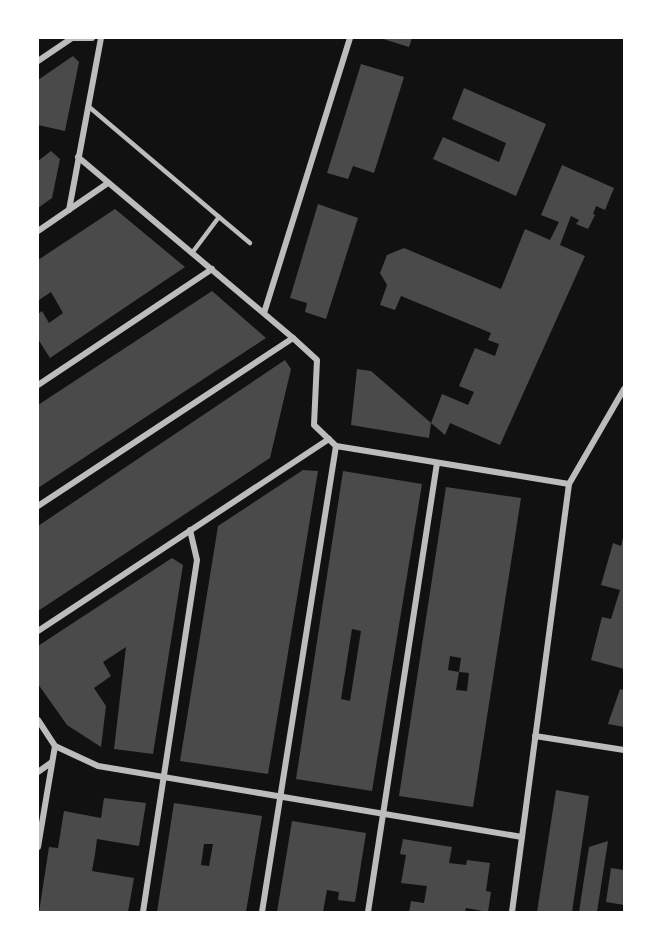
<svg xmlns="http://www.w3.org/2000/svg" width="662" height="950" viewBox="0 0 662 950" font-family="Overpass,sans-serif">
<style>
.building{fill:#4a4a4a;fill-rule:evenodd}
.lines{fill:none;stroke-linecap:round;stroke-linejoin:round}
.service{stroke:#bcbcbc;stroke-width:4.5}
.minor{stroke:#bcbcbc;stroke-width:6}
</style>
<rect width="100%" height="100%" fill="#111"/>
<!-- building -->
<g class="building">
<path d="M380 38H412L409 47Z"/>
<path d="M73 56 79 62 65 131 38 125V80Z"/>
<path d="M361 64 404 77 374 173 353 166 348 179 327 173Z"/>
<path d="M464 88 546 124 516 196 433 159 443 137 499 162 506 143 452 119Z"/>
<path d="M51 151 60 159 52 198 38 208V161Z"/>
<path d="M562 165 614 188 605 210 596 206 593 214 595 215 588 229 576 224 579 220 571 216 560 245 585 256 500 445 450 423 445 435 431 423 442 394 468 405 474 392 459 386 475 348 495 356 499 344 488 340 491 333 401 296 395 310 380 305 387 285 380 273 387 255 404 248 501 289 525 229 550 240 559 222 541 215Z"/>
<path d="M318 204 358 218 326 319 305 312 307 303 290 298Z"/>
<path d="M115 209 185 267 50 358 38 339V314L42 311 49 323 63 313 51 292 39 300 38 298V260Z"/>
<path d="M212 291 266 338 38 488V405Z"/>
<path d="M285 360 291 369 270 458 38 611V526Z"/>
<path d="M357 369 371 371 431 423 429 438 351 425Z"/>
<path d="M303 470 318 471 268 774 180 761 218 526Z"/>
<path d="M343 471 422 484 372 791 296 779ZM352 629 361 631 350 701 341 699Z"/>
<path d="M446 487 521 498 473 807 399 796ZM450 656 461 658 459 672 469 673 467 691 456 690 459 672 448 670Z"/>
<path d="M624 534V669L591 660 602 617 611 619 620 590 601 585 613 543 621 546Z"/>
<path d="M172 558 183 565 153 754 114 749 126 647 103 662 111 676 94 688 106 706 101 747 67 725 38 684V646Z"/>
<path d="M620 689 624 690V727L608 724Z"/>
<path d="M556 790 589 796 572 912H537Z"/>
<path d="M104 798 146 803 139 846 97 839 95 854 92 871 134 878 128 912H39L49 847 58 848 64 811 101 818Z"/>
<path d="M174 803 262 816 246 912H157ZM204 844H213L209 866 201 865Z"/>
<path d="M292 821 366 833 355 902 338 900 339 892 327 890 323 912H277Z"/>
<path d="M403 839 452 847 449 863 466 865 467 860 490 863 486 891 491 892 488 912 466 908 465 912H409L411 901 424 903 427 886 401 883 406 855 400 854Z"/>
<path d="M608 841 597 912H579L589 847Z"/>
<path d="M611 868 624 870V905L606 902Z"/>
</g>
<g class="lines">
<!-- service -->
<g class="service">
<path d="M88 106 219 217 192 253"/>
<path d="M219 217 250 243"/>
</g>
<!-- minor -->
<g class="minor">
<path d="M38 61 72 38H92"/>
<path d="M78 157 293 338 317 360 314 425 336 446 569 484"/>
<path d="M69 210 101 38"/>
<path d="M38 231 108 183"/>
<path d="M264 313 350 38"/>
<path d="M38 385 212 269"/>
<path d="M38 506 293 338"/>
<path d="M38 631 329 439"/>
<path d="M38 720 55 746 98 766 522 837"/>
<path d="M535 736 624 750"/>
<path d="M38 772 52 762"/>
<path d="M38 847 55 746"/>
<path d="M143 912 197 560 190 530"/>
<path d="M262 912 336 446"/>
<path d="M368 912 437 463"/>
<path d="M512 912 569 484 624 389"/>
</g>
</g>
<!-- border -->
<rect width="662" height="950" fill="none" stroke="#ffffff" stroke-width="78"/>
</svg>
